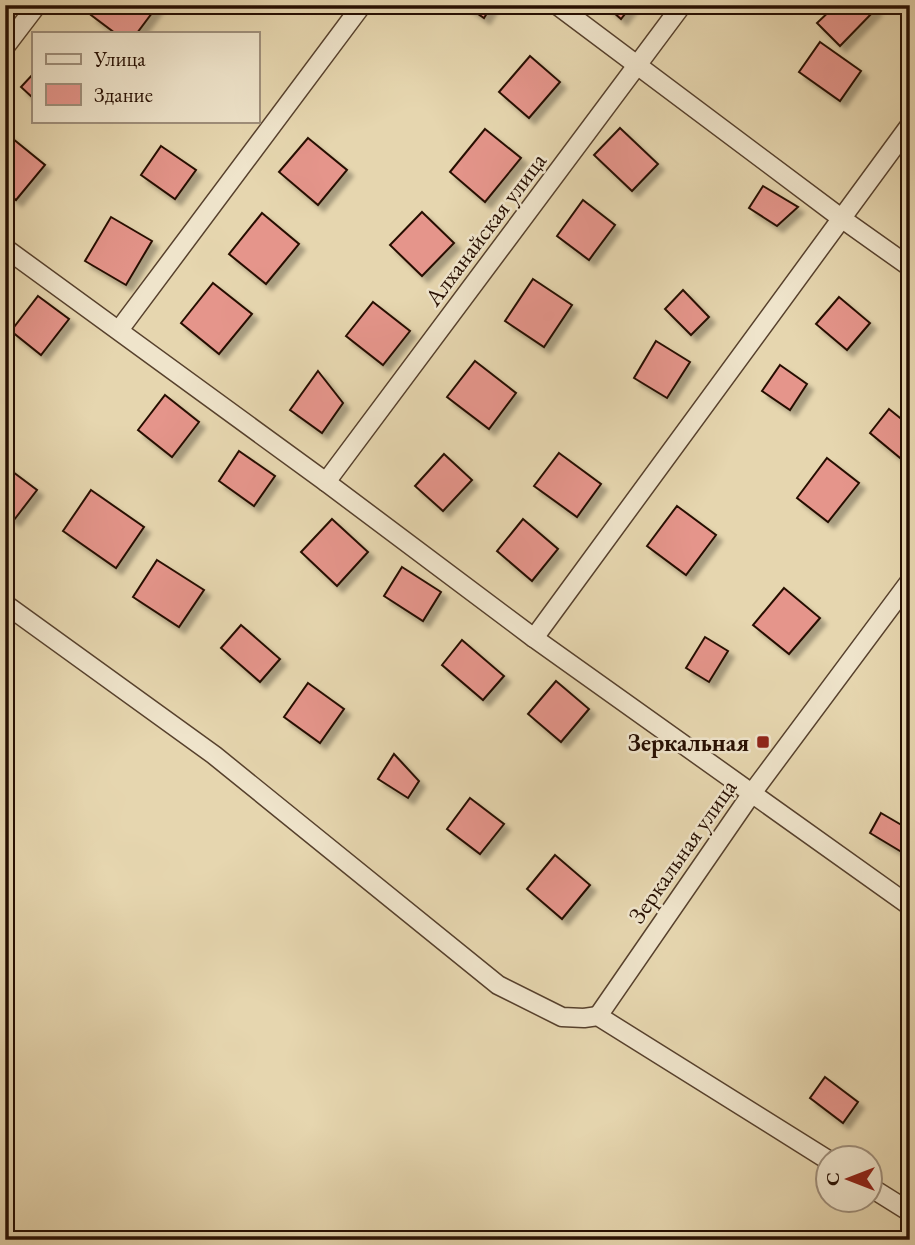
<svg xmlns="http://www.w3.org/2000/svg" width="915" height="1245" viewBox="0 0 915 1245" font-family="'EB Garamond',serif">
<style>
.building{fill:#e5958b;stroke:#270f02;stroke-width:2;filter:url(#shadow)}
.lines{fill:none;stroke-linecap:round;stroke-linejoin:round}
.minor-casing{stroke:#57412d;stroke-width:21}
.minor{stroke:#efe4cb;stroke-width:18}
.poi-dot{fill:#8f2418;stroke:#efe4cb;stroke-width:2.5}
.labels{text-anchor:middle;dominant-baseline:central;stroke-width:5;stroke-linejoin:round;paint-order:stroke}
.street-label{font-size:24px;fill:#270f02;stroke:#efe4cb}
.poi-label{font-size:24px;font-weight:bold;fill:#270f02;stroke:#efe4cb;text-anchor:end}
</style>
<defs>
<filter id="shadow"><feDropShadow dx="6" dy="6" stdDeviation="2" flood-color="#0004"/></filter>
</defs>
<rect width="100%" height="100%" fill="#e6d6af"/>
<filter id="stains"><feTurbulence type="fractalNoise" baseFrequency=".00286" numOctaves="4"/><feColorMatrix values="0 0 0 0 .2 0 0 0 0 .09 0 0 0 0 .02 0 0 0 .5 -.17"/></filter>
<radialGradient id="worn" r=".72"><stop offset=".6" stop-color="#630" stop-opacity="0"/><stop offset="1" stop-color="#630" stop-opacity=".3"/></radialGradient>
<!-- building -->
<g class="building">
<path d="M99 5H158L137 33H115L91 15Z"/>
<path d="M465 5H492L484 18Z"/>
<path d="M605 5H632L621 19Z"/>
<path d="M836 5H872L876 9 840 46 817 23Z"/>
<path d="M820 42 861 71 840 101 799 72Z"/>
<path d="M530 56 560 82 529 118 499 92Z"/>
<path d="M33 74V98L21 87Z"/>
<path d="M620 128 658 164 632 191 594 155Z"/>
<path d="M485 129 521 158 485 202 450 172Z"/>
<path d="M7 134 45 165 16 200 5 191V136Z"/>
<path d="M308 138 347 170 318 205 279 172Z"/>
<path d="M161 146 196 170 175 199 141 175Z"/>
<path d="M763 186 798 207 777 226 749 208Z"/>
<path d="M583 200 615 225 589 260 557 236Z"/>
<path d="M422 212 454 243 422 276 390 245Z"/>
<path d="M262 213 299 244 266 284 229 254Z"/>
<path d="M111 217 152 241 126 285 85 261Z"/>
<path d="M533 279 572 305 544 347 505 321Z"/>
<path d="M213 283 252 314 219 354 181 323Z"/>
<path d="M683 290 709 317 691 335 665 309Z"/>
<path d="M38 296 69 319 41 355 11 331Z"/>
<path d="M839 297 870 323 847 350 816 324Z"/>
<path d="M373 302 410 331 383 365 346 336Z"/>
<path d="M656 341 690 362 667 398 634 378Z"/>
<path d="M475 361 516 393 489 429 447 397Z"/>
<path d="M780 365 807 384 790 410 762 391Z"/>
<path d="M318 371 343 403 322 433 290 410Z"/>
<path d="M165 395 199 422 172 457 138 430Z"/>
<path d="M889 409 910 426V456L905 462 870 433Z"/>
<path d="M239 451 275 476 254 506 219 481Z"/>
<path d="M559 453 601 484 577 517 534 486Z"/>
<path d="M444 454 472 480 443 511 415 486Z"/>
<path d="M827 458 859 483 828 522 797 498Z"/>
<path d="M5 466 37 490 14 520 5 514Z"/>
<path d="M91 490 144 527 116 568 63 531Z"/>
<path d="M677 506 716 535 686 575 647 546Z"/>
<path d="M332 519 368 552 337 586 301 552Z"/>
<path d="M523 519 558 549 532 581 497 551Z"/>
<path d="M157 560 204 590 179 627 133 597Z"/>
<path d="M402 567 441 592 423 621 384 596Z"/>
<path d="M784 588 820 618 789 654 753 625Z"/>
<path d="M241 625 280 659 260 682 221 648Z"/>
<path d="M705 637 728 651 709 682 686 668Z"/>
<path d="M462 640 504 676 483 700 442 665Z"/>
<path d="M556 681 589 709 561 742 528 714Z"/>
<path d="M308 683 344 709 320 743 284 717Z"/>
<path d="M394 754 419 781 408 798 378 779Z"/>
<path d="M470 798 504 824 480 854 447 829Z"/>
<path d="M881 813 910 830V857L870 833Z"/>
<path d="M555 855 590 885 562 919 527 889Z"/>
<path d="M825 1077 858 1102 843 1123 810 1098Z"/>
</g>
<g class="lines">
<defs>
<g id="minor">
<path d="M557 5 841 218 910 267"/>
<path d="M5 47 37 5"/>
<path d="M5 248 326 482 534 638 910 906"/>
<path d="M119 330 362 5"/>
<path d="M326 482 682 5"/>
<path d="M5 604 214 755 498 985 562 1017 584 1018 598 1016 828 1160"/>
<path d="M534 638 910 125"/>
<path d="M598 1016 752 793 910 581"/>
<path d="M870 1187 910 1212"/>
</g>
</defs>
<!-- minor casing -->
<use href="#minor" class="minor-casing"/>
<!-- minor -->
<use href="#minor" class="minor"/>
</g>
<!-- markers -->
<rect class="poi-dot" x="756" y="735" width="14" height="14" rx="3.5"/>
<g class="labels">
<!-- street labels -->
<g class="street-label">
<text transform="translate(485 229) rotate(-53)">Алханайская улица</text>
<text transform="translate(682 851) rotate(-55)">Зеркальная улица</text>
</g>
<!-- poi labels -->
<g class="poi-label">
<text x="749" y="742">Зеркальная</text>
</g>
</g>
<!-- margin -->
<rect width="915" height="1245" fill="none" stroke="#e6d6af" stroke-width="28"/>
<rect x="7" y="7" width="901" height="1231" fill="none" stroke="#270f02" stroke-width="3.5"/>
<rect x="14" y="14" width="887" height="1217" fill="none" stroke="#270f02" stroke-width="2"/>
<!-- legend -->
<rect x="32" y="32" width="228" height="91" fill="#efe4cb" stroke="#9f8f7b" stroke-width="2"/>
<rect x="46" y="54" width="35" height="10" fill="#efe4cb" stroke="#9f8f7b" stroke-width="2"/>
<text x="94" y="66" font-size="21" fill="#270f02">Улица</text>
<rect x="46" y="84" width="35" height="21" fill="#e5958b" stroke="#9f8f7b" stroke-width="2"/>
<text x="94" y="102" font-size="21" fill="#270f02">Здание</text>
<!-- north arrow -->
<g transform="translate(849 1179) rotate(270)"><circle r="33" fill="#efe4cb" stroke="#9f8f7b" stroke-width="2"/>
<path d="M0-5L12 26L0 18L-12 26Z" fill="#8f2418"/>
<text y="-10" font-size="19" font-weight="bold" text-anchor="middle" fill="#270f02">С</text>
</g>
<rect width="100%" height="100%" filter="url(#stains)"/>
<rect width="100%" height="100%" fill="url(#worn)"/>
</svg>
